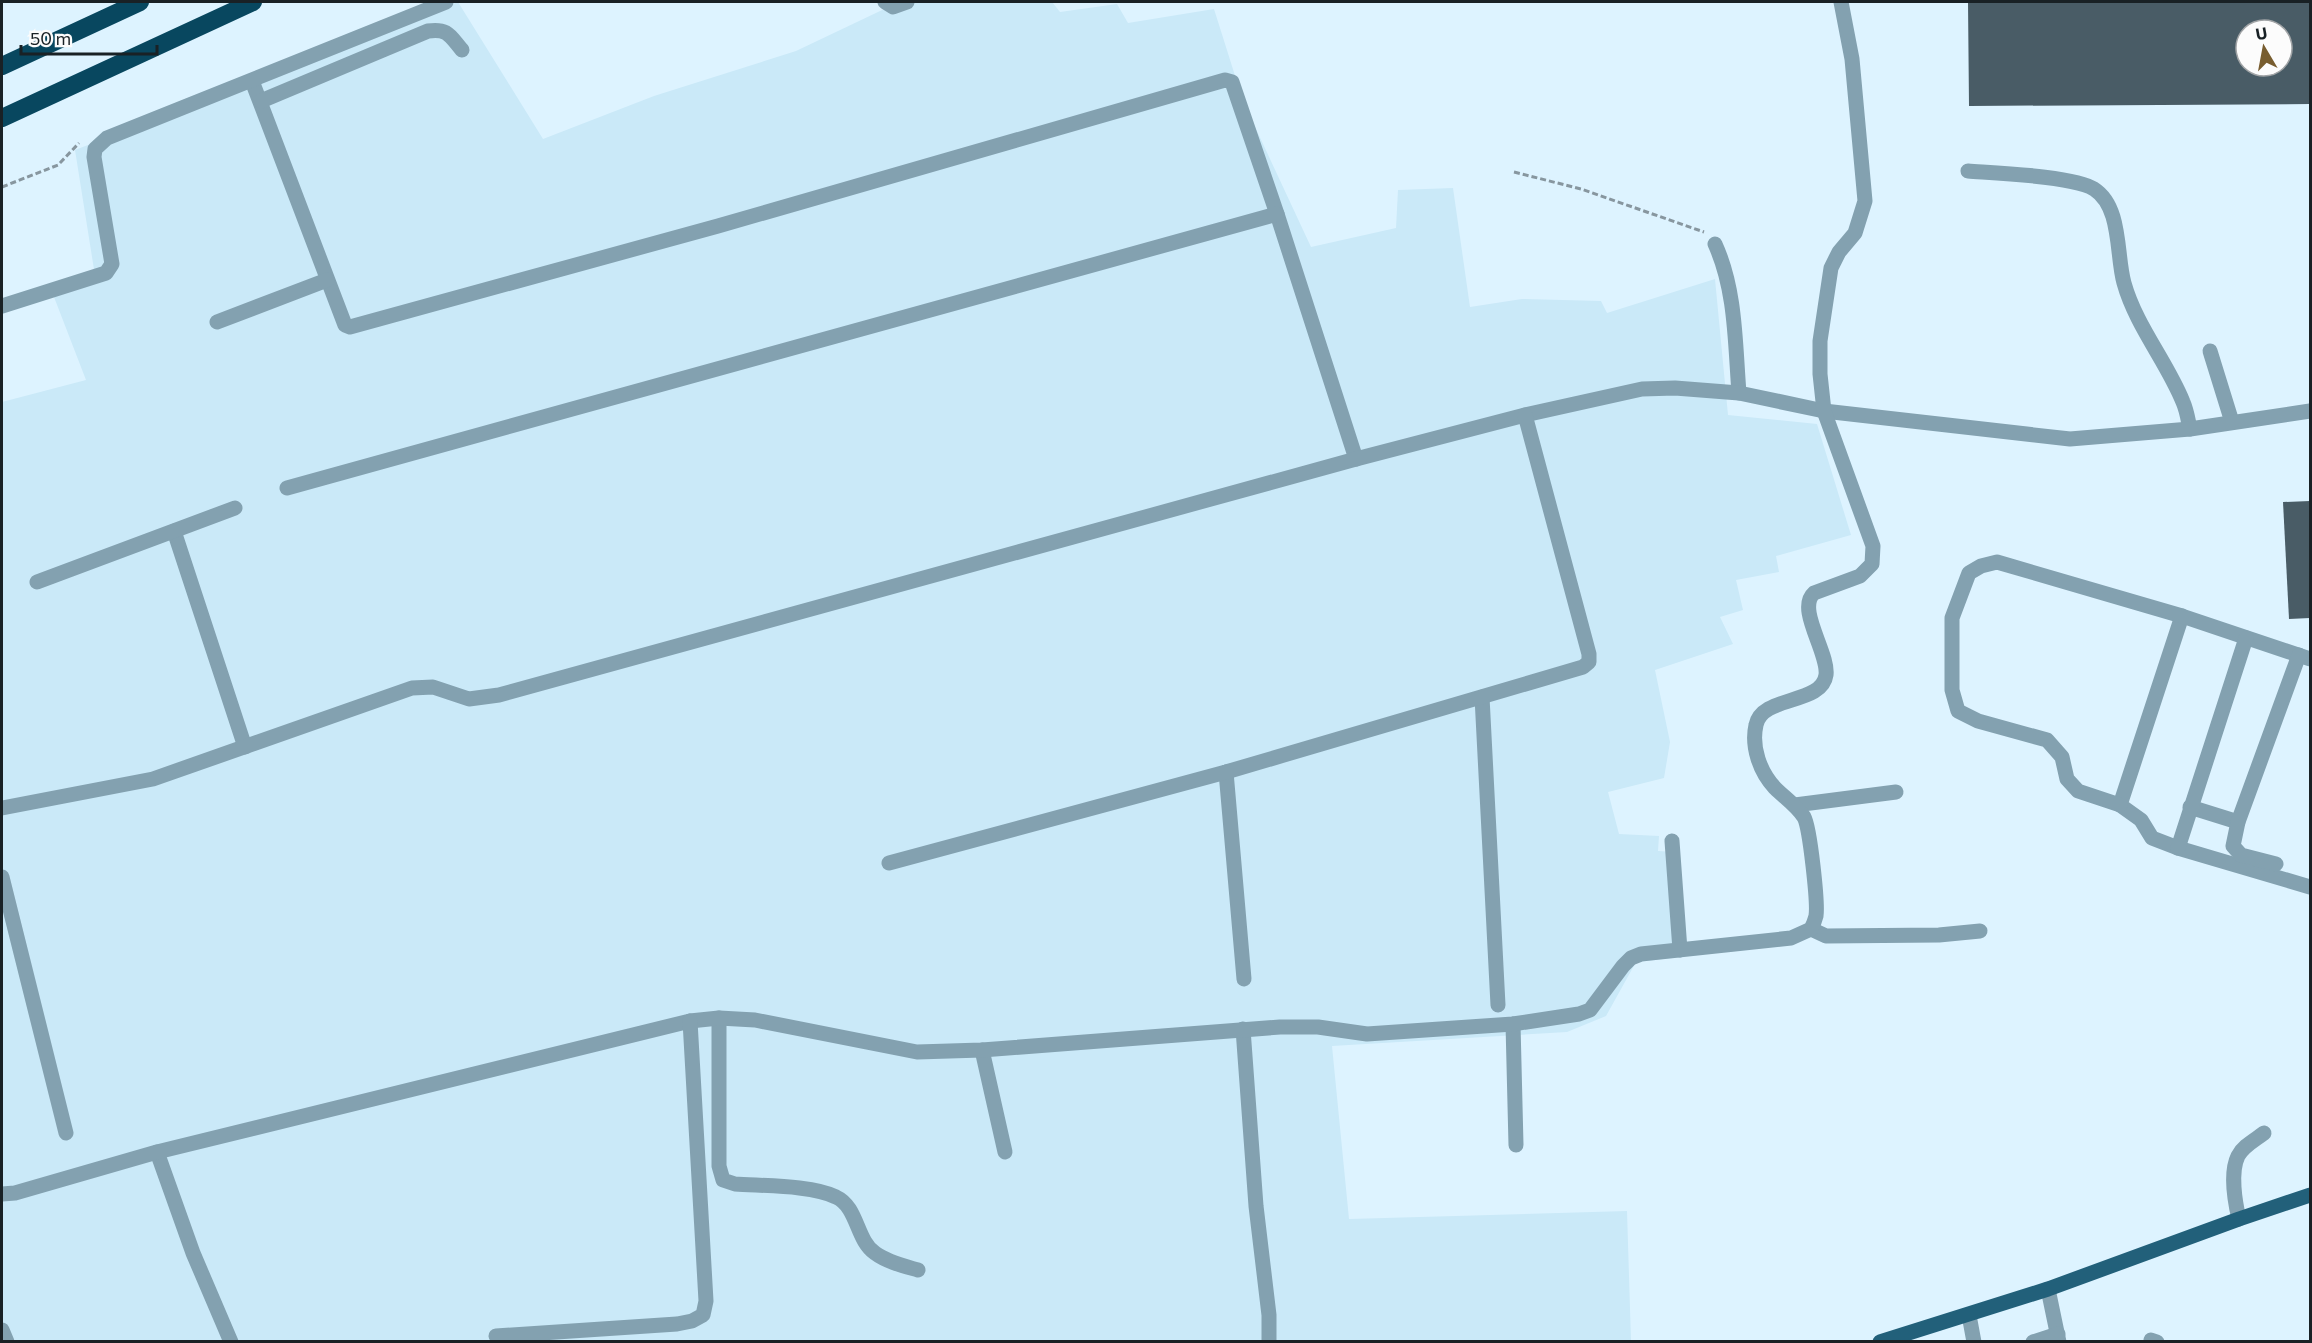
<svg xmlns="http://www.w3.org/2000/svg" width="2312" height="1343" viewBox="0 0 2312 1343" font-family="Commissioner,sans-serif">
<style>
.built{fill:#cae9f8}
.building{fill:#495c66;fill-rule:evenodd}
.lines{fill:none;stroke-linecap:round;stroke-linejoin:round}
.path{stroke:#87969f;stroke-width:3;stroke-dasharray:6 3;stroke-linecap:butt}
.minor{stroke:#83a1b0;stroke-width:15}
.major{stroke:#22607a;stroke-width:15}
.highway{stroke:#08475f;stroke-width:18}
</style>
<rect width="100%" height="100%" fill="#ddf3ff"/>
<!-- built -->
<path class="built" d="M458 2 543 139 654 96 796 51 899 2H1052L1060 12 1117 4 1128 23 1214 9 1243 101 1311 247 1396 228 1398 190 1453 188 1470 307 1522 299 1601 301 1607 313 1715 279 1728 415 1817 424 1851 535 1776 556 1779 572 1736 580 1743 610 1720 617 1733 644 1655 670 1670 742 1664 778 1608 792 1619 834 1659 836 1658 851 1675 852 1682 957 1636 962 1606 1016 1567 1032 1332 1046 1349 1219 1627 1211 1631 1341 2 1342V402L86 380 54 297 96 282 75 150Z"/>
<!-- building -->
<g class="building">
<path d="M1968 2H2310V104L1969 106ZM2246 30H2282V66H2246Z"/>
<path d="M2310 501V618L2289 619 2283 502Z"/>
</g>
<g class="lines">
<!-- path -->
<g class="path">
<path d="M1514 172 1581 189 1704 232"/>
<path d="M2 187 58 165 79 143"/>
</g>
<!-- minor -->
<g class="minor">
<path d="M885 2 893 7 907 2"/>
<path d="M252 81 345 325 350 327 718 226 1225 80 1232 82 1277 214 1356 459"/>
<path d="M261 101 428 31C448 28 450 36 462 50"/>
<path d="M1968 171C1995 173 2075 176 2094 189 2122 207 2116 255 2124 283 2136 326 2167 362 2183 402 2187 411 2188 420 2190 429"/>
<path d="M1715 244C1736 290 1735 343 1739 393"/>
<path d="M2 306 106 273 112 264 94 157 95 149 107 138 446 2"/>
<path d="M217 322 327 280"/>
<path d="M2210 351 2232 422"/>
<path d="M287 488 1277 214"/>
<path d="M174 531 245 747"/>
<path d="M37 582 235 508"/>
<path d="M2182 616 2120 805 2141 820 2152 838 2178 848 2310 887"/>
<path d="M1482 697 1498 1005"/>
<path d="M1226 772 1244 979"/>
<path d="M1795 805 1896 792"/>
<path d="M2120 805 2078 791 2067 779 2062 757 2047 740 1978 721 1958 711 1952 690V618L1969 573 1981 566 1997 562 2182 616 2310 659"/>
<path d="M2190 807 2238 822"/>
<path d="M2 808 153 779 412 688 433 687 469 699 499 695 1356 459 1525 415 1642 389 1675 388 1739 393 1824 411 2070 439 2190 429 2310 411"/>
<path d="M1672 841 1680 950"/>
<path d="M2178 848 2246 638"/>
<path d="M889 863 1226 772 1583 667 1589 662V654L1525 415"/>
<path d="M2276 864 2241 855 2233 846 2238 822 2299 655"/>
<path d="M2 877 66 1133"/>
<path d="M1811 929 1826 936 1939 935 1980 931"/>
<path d="M719 1018V1166L723 1180 735 1184C762 1186 813 1185 836 1197 858 1207 856 1240 875 1253 887 1262 904 1266 918 1270"/>
<path d="M1513 1024 1516 1145"/>
<path d="M1243 1029 1256 1206 1269 1315V1342"/>
<path d="M982 1050 1005 1152"/>
<path d="M157 1152 193 1253 231 1342"/>
<path d="M2 1194 15 1193 157 1152 690 1021 719 1018 755 1020 917 1052 982 1050 1280 1027H1318L1367 1034 1513 1024 1579 1014 1590 1010 1623 966 1631 958 1641 954 1791 938 1811 929C1813 925 1815 920 1816 916 1818 903 1810 828 1804 817 1796 805 1785 798 1775 788 1760 772 1751 747 1756 725 1762 695 1822 705 1826 675 1829 653 1796 609 1814 593L1860 576 1872 564 1873 546 1824 411 1820 374V341L1831 268 1839 252 1855 233 1865 201 1852 59 1841 2"/>
<path d="M2239 1219C2235 1202 2230 1172 2238 1156 2243 1146 2255 1140 2264 1133"/>
<path d="M2048 1289 2059 1342"/>
<path d="M1969 1315 1974 1342"/>
<path d="M2 1330 7 1342"/>
<path d="M496 1336 677 1324 692 1321 703 1315 706 1301 690 1021"/>
<path d="M2151 1340 2157 1342"/>
<path d="M2033 1342 2058 1334"/>
</g>
<!-- major -->
<path class="major" d="M1880 1342 2048 1289 2239 1219 2310 1195"/>
<!-- highway -->
<g class="highway">
<path d="M2 66 140 2"/>
<path d="M2 118 253 2"/>
</g>
</g>
<!-- border -->
<rect width="2312" height="1343" fill="none" stroke="#192125" stroke-width="6"/>
<!-- north arrow -->
<g transform="translate(2264 48) rotate(350)"><circle r="28" fill="#fcfcfc" stroke="#a1a4a6" stroke-width="1.5"/>
<path d="M0-4.5L10 22L0 15L-10 22Z" fill="#785d2f"/>
<text y="-9" font-size="16" font-weight="bold" text-anchor="middle" fill="#192125">U</text>
</g>
<!-- scale -->
<path d="M21 45v9h136v-9" fill="none" stroke="#192125" stroke-width="3"/>
<text x="30" y="45" font-size="18" fill="#192125" stroke="#fcfcfc" stroke-width="4.5" paint-order="stroke">50 m</text>
</svg>
